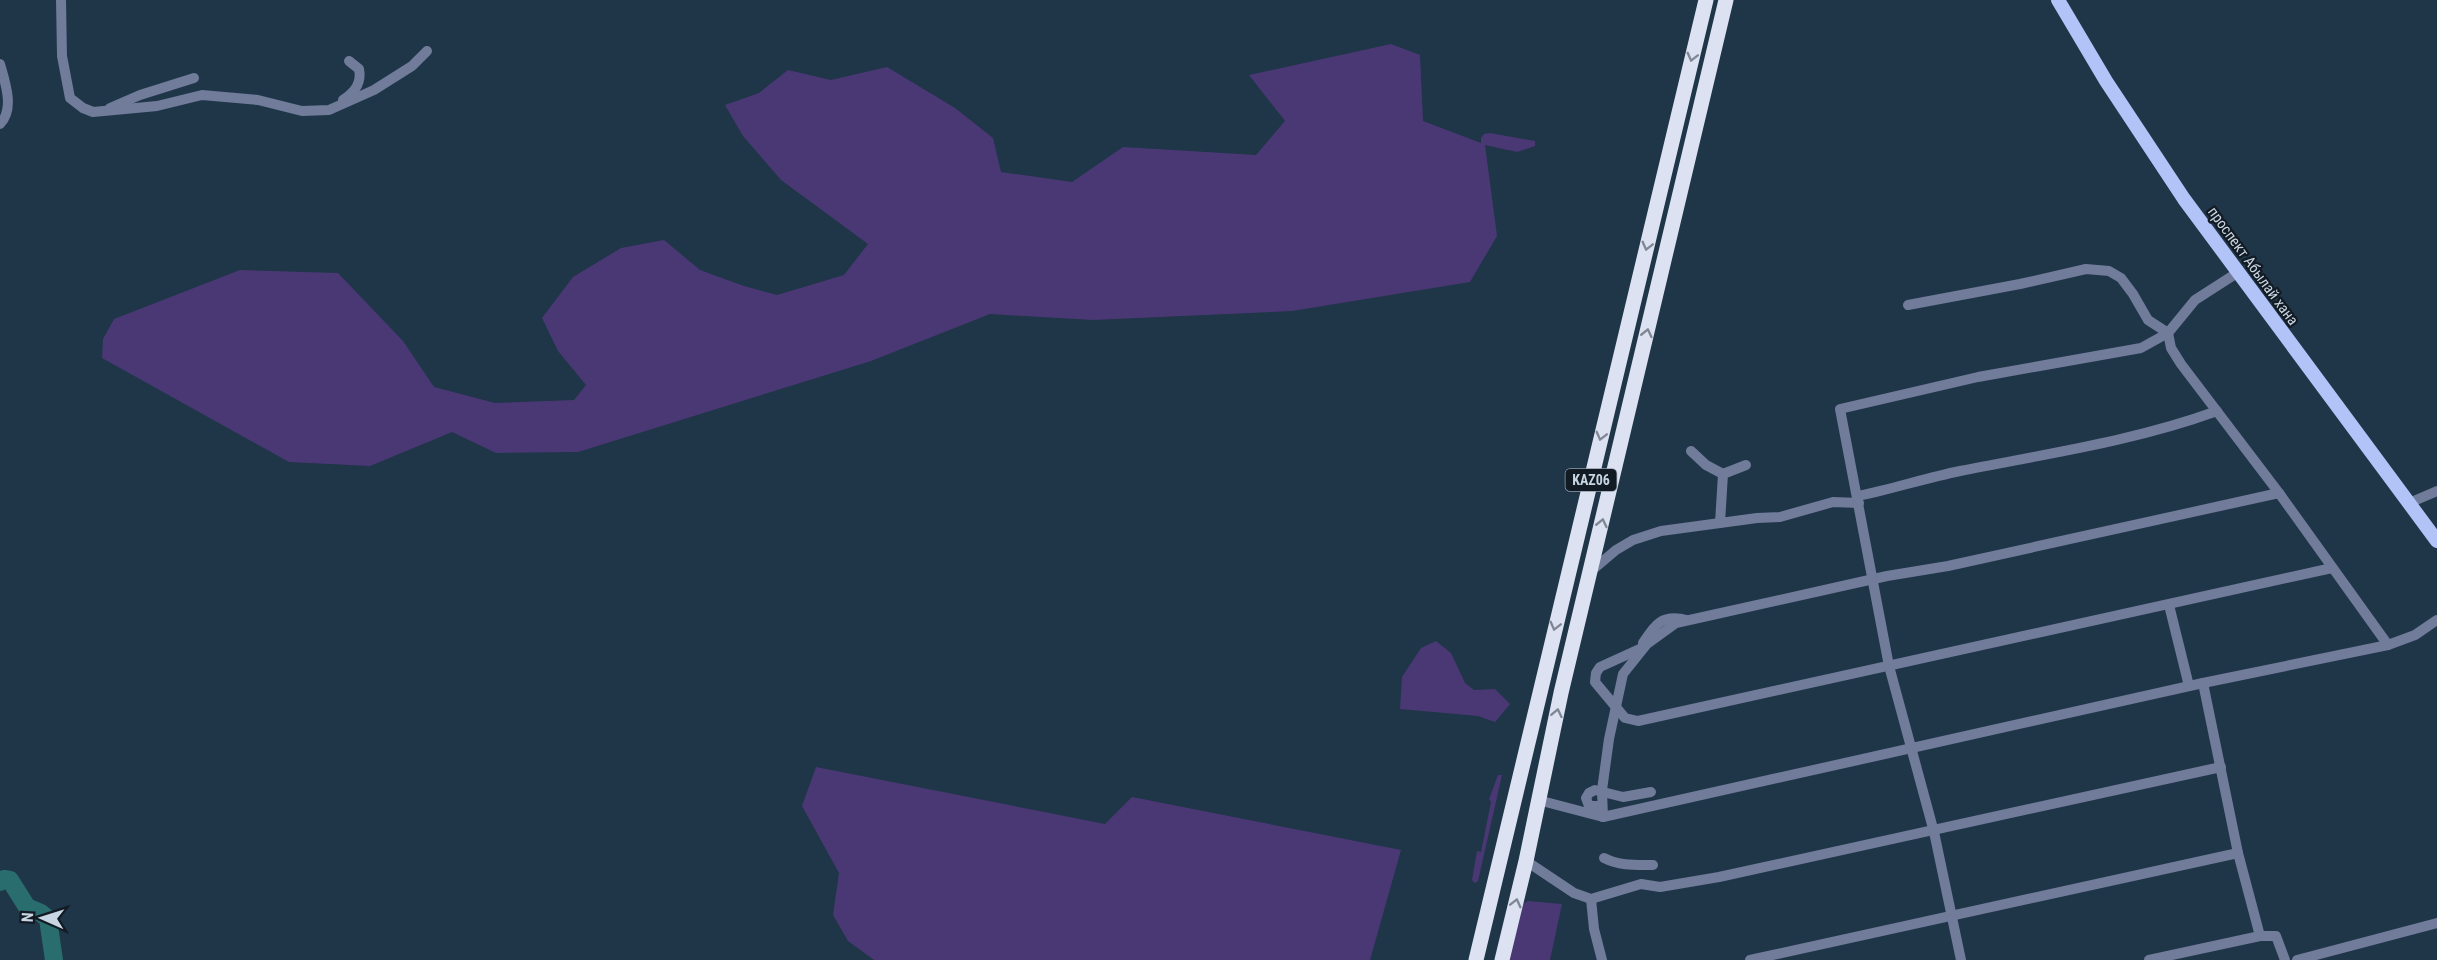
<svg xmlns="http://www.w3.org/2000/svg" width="2437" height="960" viewBox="0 0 2437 960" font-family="'Roboto Condensed',sans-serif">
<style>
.green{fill:#4a3874}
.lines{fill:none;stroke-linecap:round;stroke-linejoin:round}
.river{stroke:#2a6d6e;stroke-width:18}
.minor{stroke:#717b9a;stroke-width:10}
.major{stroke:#b2c3f7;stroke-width:14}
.highway{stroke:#dce2f1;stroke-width:15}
.oneway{stroke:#818895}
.labels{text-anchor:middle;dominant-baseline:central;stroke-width:4.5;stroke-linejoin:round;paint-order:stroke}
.shield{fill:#121b24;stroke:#919da9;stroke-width:1.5}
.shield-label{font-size:14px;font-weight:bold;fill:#c8d5e2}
.street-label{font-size:15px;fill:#c8d5e2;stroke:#121b24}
</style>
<rect width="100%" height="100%" fill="#1f3548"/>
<!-- green -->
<g class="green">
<path d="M1391 44 1420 55 1423 121 1481 143V138L1484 134 1490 133 1535 141V146L1517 152 1485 145 1497 236 1470 282 1292 311 1093 320 990 314 871 361 578 452 496 453 452 432 370 466 289 462 102 358 103 339 114 319 240 270 338 273 403 341 434 387 495 403 574 400 586 385 558 351 542 318 573 277 621 248 664 240 700 270 744 286 777 295 844 275 868 244 781 180 743 136 725 105 759 93 788 70 831 80 887 67 955 108 993 138 1001 172 1072 182 1123 147 1256 155 1285 121 1249 75Z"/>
<path d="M1436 641 1451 653 1465 683 1474 690 1495 689 1510 704 1495 722 1478 716 1400 709 1402 677 1421 648Z"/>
<path d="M816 767 1105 824 1132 797 1401 850 1370 960H874L848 941 833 915 839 873 802 806Z"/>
<path d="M1498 775H1502L1478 881 1475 883 1472 880 1477 851 1481 852 1491 802 1489 799Z"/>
<path d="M1528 901 1562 904 1550 960H1507L1521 905Z"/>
</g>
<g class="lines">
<!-- river -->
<path class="river" d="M0 882 4 879 10 880 27 907 41 913 48 919 54 960"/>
<!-- minor -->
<g class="minor">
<path d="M61 0 62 56 70 98 83 108 93 112 157 106 202 95 258 100 302 111 329 110 374 90 412 66 427 51"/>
<path d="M0 64C5 82 15 109 0 124"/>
<path d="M343 100C355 92 362 83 359 69L349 61"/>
<path d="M110 108 140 95 194 78"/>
<path d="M1908 305 2020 284 2086 269 2109 271 2121 278 2133 294 2148 320 2168 333 2171 348 2181 364 2279 493 2388 645"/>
<path d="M1691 451 1706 465 1723 474 1720 523"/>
<path d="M1723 474 1746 465"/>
<path d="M1858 496C1892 489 1926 478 1960 471 2045 454 2135 441 2217 411"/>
<path d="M2409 503 2437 491"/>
<path d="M1590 572 1616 550 1633 540 1661 531 1757 518 1780 517 1833 502 1859 503"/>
<path d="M2169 605 2189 686"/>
<path d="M1687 620C1662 614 1655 624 1643 643L1644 647 1600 667 1596 673 1595 682 1625 718 1638 721 2332 568"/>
<path d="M2203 683 2238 853 2260 936H2276L2285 960"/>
<path d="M1538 800 1603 817 2203 683 2388 645 2415 635 2437 620"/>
<path d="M1602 806H1589L1586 798 1589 793 1595 790 1623 797 1651 792"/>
<path d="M1603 817 1602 790 1609 739 1623 674 1647 644 1676 623 1887 576 1948 566 2279 493"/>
<path d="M1604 858C1620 866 1635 865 1653 865"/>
<path d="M1526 861 1574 893 1591 899 1641 884 1660 887 1719 877 2221 767"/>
<path d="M1591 899 1594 929 1602 960"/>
<path d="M1750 960 2238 853"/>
<path d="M1961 960 1934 832 1889 666 1840 409 1978 377 2141 348 2168 333 2195 300 2237 273"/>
<path d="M2149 960 2260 936"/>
<path d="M2297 960 2437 923"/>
</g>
<!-- major -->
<path class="major" d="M2058 0 2106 81 2184 199 2437 541"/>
<!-- highway -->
<g class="highway">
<path d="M1476 960 1706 0"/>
<path d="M1502 960 1526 861 1561 693 1726 0"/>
</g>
</g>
<!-- one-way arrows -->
<defs><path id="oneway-chevron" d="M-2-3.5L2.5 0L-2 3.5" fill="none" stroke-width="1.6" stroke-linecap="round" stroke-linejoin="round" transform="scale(1.5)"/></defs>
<g class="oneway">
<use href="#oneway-chevron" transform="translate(1692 57) rotate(104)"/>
<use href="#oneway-chevron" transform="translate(1647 246) rotate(104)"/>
<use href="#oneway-chevron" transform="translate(1647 333) rotate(-77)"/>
<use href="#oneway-chevron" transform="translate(1601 436) rotate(104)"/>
<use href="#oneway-chevron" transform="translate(1602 523) rotate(-77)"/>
<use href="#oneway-chevron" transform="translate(1555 626) rotate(104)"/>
<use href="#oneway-chevron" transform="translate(1557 713) rotate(-78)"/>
<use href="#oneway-chevron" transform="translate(1516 903) rotate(-76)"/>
</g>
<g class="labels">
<!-- shield labels -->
<rect class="shield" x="1565.5" y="469" width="51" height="22" rx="4.5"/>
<g class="shield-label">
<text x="1591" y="480">KАZ06</text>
</g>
<!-- street labels -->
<g class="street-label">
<text transform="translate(2253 266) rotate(54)">проспект Абылай хана</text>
</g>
</g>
<!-- north arrow -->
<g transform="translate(42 918) rotate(273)" stroke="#121b24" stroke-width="4.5" paint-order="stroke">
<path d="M0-4.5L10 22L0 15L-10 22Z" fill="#c8d5e2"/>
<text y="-9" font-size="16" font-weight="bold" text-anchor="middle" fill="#c8d5e2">N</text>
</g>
</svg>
